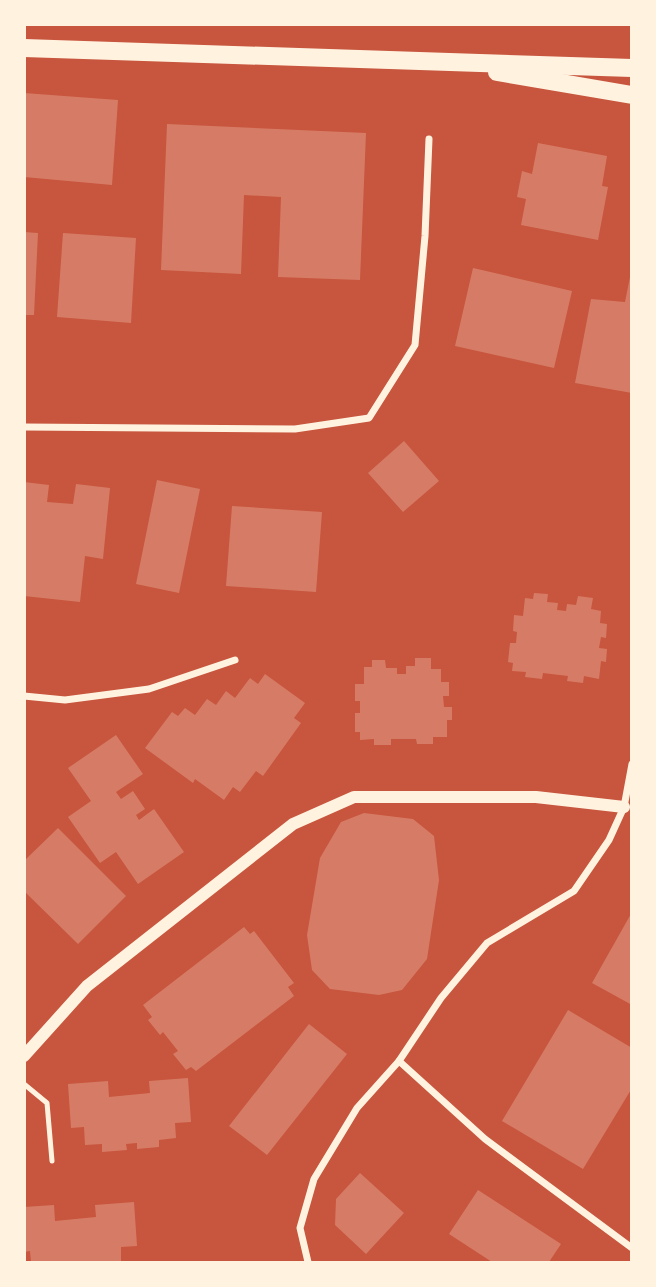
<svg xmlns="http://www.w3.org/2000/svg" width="656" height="1287" viewBox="0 0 656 1287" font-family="Poppins,sans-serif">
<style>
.building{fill:#d67c66}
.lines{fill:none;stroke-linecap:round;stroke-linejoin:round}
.service{stroke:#fff3e0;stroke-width:5}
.minor{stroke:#fff3e0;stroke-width:7}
.tertiary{stroke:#fff3e0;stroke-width:12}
.primary{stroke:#fff3e0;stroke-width:18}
</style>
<rect width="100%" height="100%" fill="#c8553d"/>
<!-- building -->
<g class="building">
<path d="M24 93 118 100 112 185 24 177Z"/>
<path d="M167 124 366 133 360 280 278 277 281 197 244 195 241 274 161 270Z"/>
<path d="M538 143 607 156 602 186 608 187 598 240 521 225 526 199 517 197 522 171 532 174Z"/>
<path d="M24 232 38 233 34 315H24Z"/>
<path d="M63 233 136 238 131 323 57 317Z"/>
<path d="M473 268 572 291 554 368 455 346Z"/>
<path d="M630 277 632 393 575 383 591 299 625 302Z"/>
<path d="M404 441 439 481 403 512 368 473Z"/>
<path d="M157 480 200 489 179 593 136 584Z"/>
<path d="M24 482 49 485 47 502 73 504 76 484 110 488 103 559 85 556 80 602 24 596Z"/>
<path d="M232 506 322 512 316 592 226 586Z"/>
<path d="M534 593 548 594 547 602 558 603 557 610 566 611 567 604 576 605 578 596 593 598 591 609 601 611 600 623 607 624 606 638 601 637 599 648 607 649 606 662 601 661 599 679 584 676 583 683 567 681 568 676 543 673 542 679 525 677 526 672 512 671 513 663 508 662 510 643H516L517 632 513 631 514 615 523 616 525 598 533 599Z"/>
<path d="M415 658H431V669H441V682H449V696H443L444 707H452V720H447V737H433V744H417L416 739H391V745H374V739L360 740V732H355V713H360V701H355V684H364V667H372V660H385L386 668H397V674H406V666H415Z"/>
<path d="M265 674 305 703 294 718 301 723 263 776 256 771 240 792 233 787 224 800 195 779 193 783 145 748 172 712 178 716 185 708 195 715 207 699 216 705 226 691 235 698 250 678 258 684Z"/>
<path d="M116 735 143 774 116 792 121 799 133 791 145 809 136 815 139 820 154 809 184 852 138 884 116 852 100 863 68 817 91 801 68 768Z"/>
<path d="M364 813 413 819 434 836 439 880 427 959 402 990 379 995 330 989 312 970 307 935 320 858 341 822Z"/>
<path d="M58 828 126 896 78 944 24 891V861Z"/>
<path d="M632 912V1005L592 983Z"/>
<path d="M244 927 250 934 254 931 294 983 288 987 294 996 196 1071 191 1067 186 1070 173 1054 178 1051 163 1032 160 1035 148 1020 152 1017 143 1005Z"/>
<path d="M568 1010 632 1048V1088L583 1169 502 1121Z"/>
<path d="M309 1024 347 1054 267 1155 229 1126Z"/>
<path d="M188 1078 191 1122 175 1123 176 1138 159 1140V1147L137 1149V1143L126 1144 127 1150 102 1152V1144L85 1145 84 1127 71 1128 68 1084 108 1081 109 1097 150 1093 149 1081Z"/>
<path d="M360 1173 404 1213 366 1254 335 1225 336 1199Z"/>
<path d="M478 1190 561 1244 549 1262H492L449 1234Z"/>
<path d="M134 1202 137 1246 121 1247V1262H31L30 1251 24 1252V1207L54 1205 55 1221 96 1217 95 1205Z"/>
</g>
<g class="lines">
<!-- service -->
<path class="service" d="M24 1084 47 1103 52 1161"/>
<!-- minor -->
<g class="minor">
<path d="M24 427 295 429 369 418 415 345 425 236 429 139"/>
<path d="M24 696 65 700 149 689 235 660"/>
<path d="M399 1061 485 1139 632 1248"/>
<path d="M308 1262 300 1228 314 1179 357 1108 399 1061 441 998 487 943 574 891 609 840 624 807 632 764"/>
</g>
<!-- tertiary -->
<path class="tertiary" d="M24 1056 87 986 293 824 354 797H536L624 807"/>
<!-- primary -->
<g class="primary">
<path d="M24 48 632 68"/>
<path d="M497 72 632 95"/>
</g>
</g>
<!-- border -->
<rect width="656" height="1287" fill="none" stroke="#fff3e0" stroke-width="52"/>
</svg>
